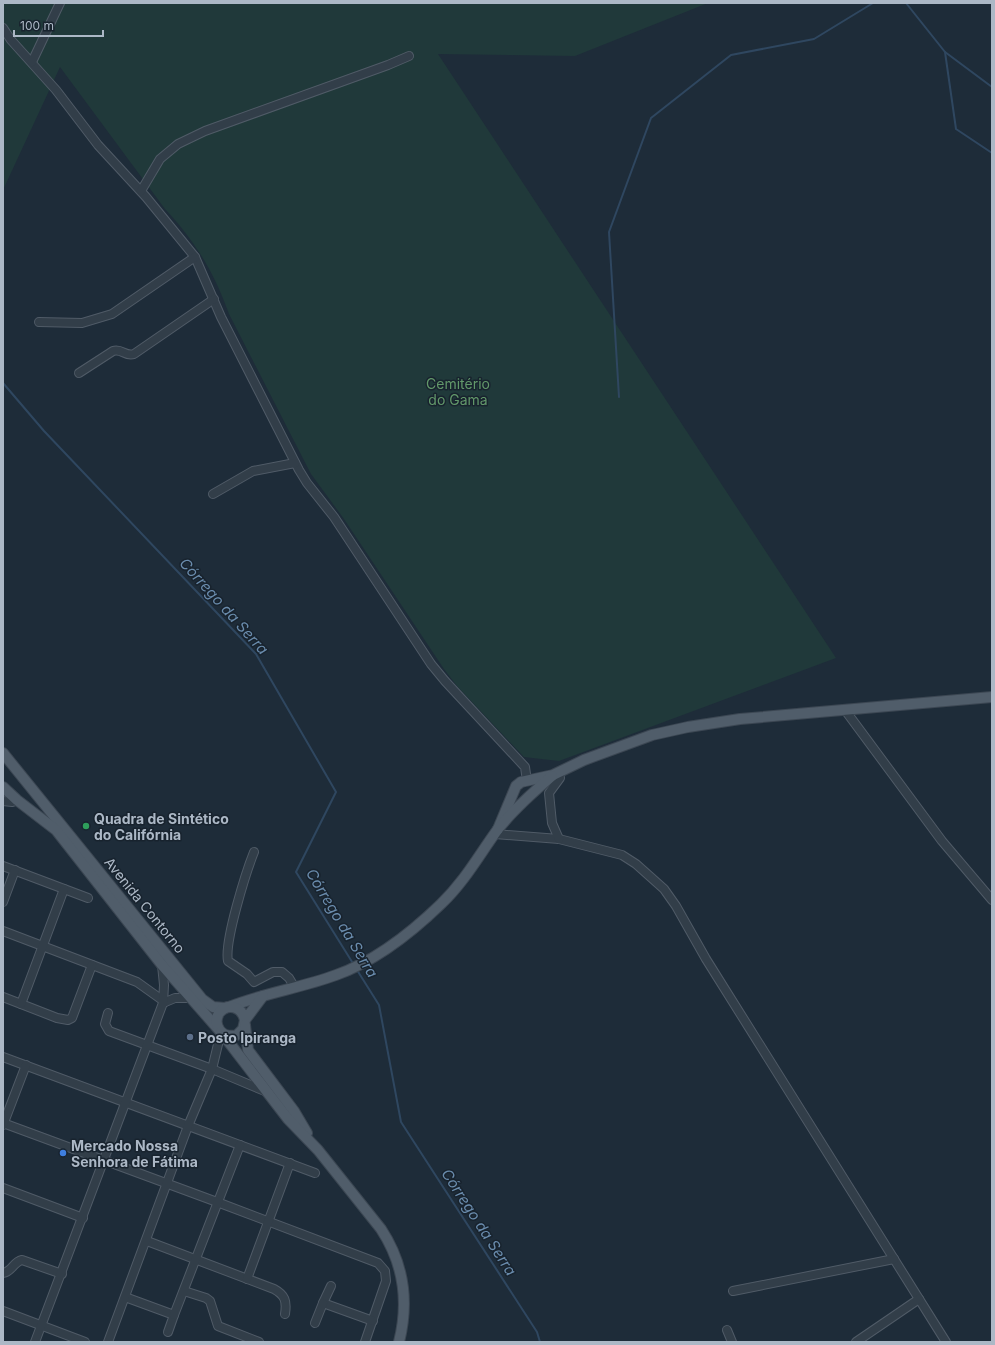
<svg xmlns="http://www.w3.org/2000/svg" width="995" height="1345" viewBox="0 0 995 1345" font-family="Inter,sans-serif">
<style>
.green{fill:#20393a}
.lines{fill:none;stroke-linecap:round;stroke-linejoin:round}
.stream{stroke:#2f4760;stroke-width:2}
.minor-casing{stroke:#505b67;stroke-width:10}
.major-casing{stroke:#3c4753;stroke-width:12}
.minor{stroke:#323e49;stroke-width:8}
.major{stroke:#505d6a;stroke-width:10}
.leisure-dot{fill:#2e9e5b;stroke:#18232e;stroke-width:1.5}
.service-dot{fill:#5c6f8a;stroke:#18232e;stroke-width:1.5}
.shop-dot{fill:#3f7fe0;stroke:#18232e;stroke-width:1.5}
.labels{text-anchor:middle;dominant-baseline:central;stroke-width:3;stroke-linejoin:round;paint-order:stroke}
.park-label{font-size:14px;fill:#62986a;stroke:#18232e}
.poi-label{font-size:14px;font-weight:bold;fill:#acb8c6;stroke:#18232e;text-anchor:start}
.street-label{font-size:14px;fill:#acb8c6;stroke:#18232e}
.water-label{font-size:15px;font-style:italic;fill:#6a8cad;stroke:#18232e}
</style>
<rect width="100%" height="100%" fill="#1e2c39"/>
<!-- green -->
<path class="green" d="M3 3H708L575 56 438 54 836 658 559 761 524 757 457 686 444 669 344 519 311 474 229 314C214 272 195 241 165 209L60 67 3 190Z"/>
<g class="lines">
<!-- stream -->
<g class="stream">
<path d="M906 3 945 52 956 129 992 153"/>
<path d="M945 52 992 87"/>
<path d="M3 383 44 431 256 654 336 792 296 872 354 965"/>
<path d="M619 397 609 232 651 118 731 55 814 39 873 3"/>
<path d="M357 970 379 1005 401 1122 537 1332 540 1342"/>
</g>
<defs>
<g id="minor">
<path d="M3 28 11 40 56 90 98 145 146 197 195 257 221 317 299 470 307 483 334 517 431 664 445 681 525 767 527 781"/>
<path d="M32 62 60 3"/>
<path d="M141 191 160 159 178 144 205 131 388 65 409 56"/>
<path d="M39 322 82 323 112 314 195 257"/>
<path d="M79 373 113 351C122 348 125 357 134 354L214 299"/>
<path d="M213 494 253 471 295 463"/>
<path d="M845 710 942 841 992 900"/>
<path d="M3 801 12 802 17 800"/>
<path d="M495 834 559 839 622 855 636 864 664 889 676 906 706 959 946 1342"/>
<path d="M559 839 552 823 549 793 560 778 559 773"/>
<path d="M254 852C246 872 224 942 228 961L247 974 254 982 273 972H282L289 978 295 988"/>
<path d="M3 866 88 898"/>
<path d="M3 902 15 870"/>
<path d="M3 931 137 982 165 1002"/>
<path d="M3 997 57 1018 68 1020 72 1018 92 965"/>
<path d="M163 1003 175 998H190"/>
<path d="M21 1004 64 889"/>
<path d="M108 1013 105 1024 109 1031 212 1069 267 1092"/>
<path d="M3 1057 315 1173"/>
<path d="M3 1123 217 1202 378 1263 385 1271 386 1281 365 1342"/>
<path d="M3 1125 26 1065"/>
<path d="M3 1188 83 1218"/>
<path d="M147 1241 274 1289C285 1295 287 1301 285 1314"/>
<path d="M3 1273C12 1272 13 1262 22 1260L62 1274"/>
<path d="M247 1279 290 1163"/>
<path d="M331 1286 323 1303 373 1321"/>
<path d="M184 1291 206 1298 210 1301 218 1326 259 1342"/>
<path d="M733 1291 894 1259"/>
<path d="M125 1297 174 1315 168 1332"/>
<path d="M3 1311 85 1342"/>
<path d="M174 1315 240 1145"/>
<path d="M315 1323 323 1303"/>
<path d="M727 1330 732 1342"/>
<path d="M35 1342 163 1003 164 985 162 965"/>
<path d="M108 1342 188 1126 212 1069 221 1032"/>
<path d="M856 1342 919 1299"/>
</g>
<g id="major">
<path d="M3 753 202 999 213 1007 225 1008"/>
<path d="M3 787 17 800 56 830 162 965 219 1030"/>
<path d="M498 829 516 786 521 782 553 775 584 760 652 735 688 727 740 719 992 697"/>
<path d="M229 1007C264 993 301 988 336 975 376 961 411 933 441 904 465 881 479 855 498 829 514 809 532 793 552 776"/>
<path d="M245 1020C242 1007 228 1002 219 1013 212 1026 222 1039 237 1035L243 1029 245 1020 263 996"/>
<path d="M245 1025 248 1050 294 1111 307 1133"/>
<path d="M221 1032 288 1119 318 1150 381 1229C404 1264 409 1302 399 1342"/>
</g>
</defs>
<!-- minor casing -->
<use href="#minor" class="minor-casing"/>
<!-- major casing -->
<use href="#major" class="major-casing"/>
<!-- minor -->
<use href="#minor" class="minor"/>
<!-- major -->
<use href="#major" class="major"/>
</g>
<!-- markers -->
<circle class="leisure-dot" cx="86" cy="826" r="4"/>
<circle class="service-dot" cx="190" cy="1037" r="4"/>
<circle class="shop-dot" cx="63" cy="1153" r="4"/>
<g class="labels">
<!-- park labels -->
<g class="park-label">
<text x="458" y="383">Cemitério<tspan x="458" dy="16">do Gama</tspan></text>
</g>
<!-- poi labels -->
<g class="poi-label">
<text x="94" y="818">Quadra de Sintético<tspan x="94" dy="16">do Califórnia</tspan></text>
<text x="198" y="1037">Posto Ipiranga</text>
<text x="71" y="1145">Mercado Nossa<tspan x="71" dy="16">Senhora de Fátima</tspan></text>
</g>
<!-- street labels -->
<g class="street-label">
<text transform="translate(145 905) rotate(51)">Avenida Contorno</text>
</g>
<!-- water labels -->
<g class="water-label">
<text transform="translate(224 606) rotate(48)">Córrego da Serra</text>
<text transform="translate(342 923) rotate(59)">Córrego da Serra</text>
<text transform="translate(479 1222) rotate(57)">Córrego da Serra</text>
</g>
</g>
<!-- border -->
<rect width="995" height="1345" fill="none" stroke="#acb8c6" stroke-width="8"/>
<!-- scale -->
<path d="M14 30v6h89v-6" fill="none" stroke="#acb8c6" stroke-width="2"/>
<text x="20" y="30" font-size="12" fill="#acb8c6" stroke="#18232e" stroke-width="3" paint-order="stroke">100 m</text>
</svg>
